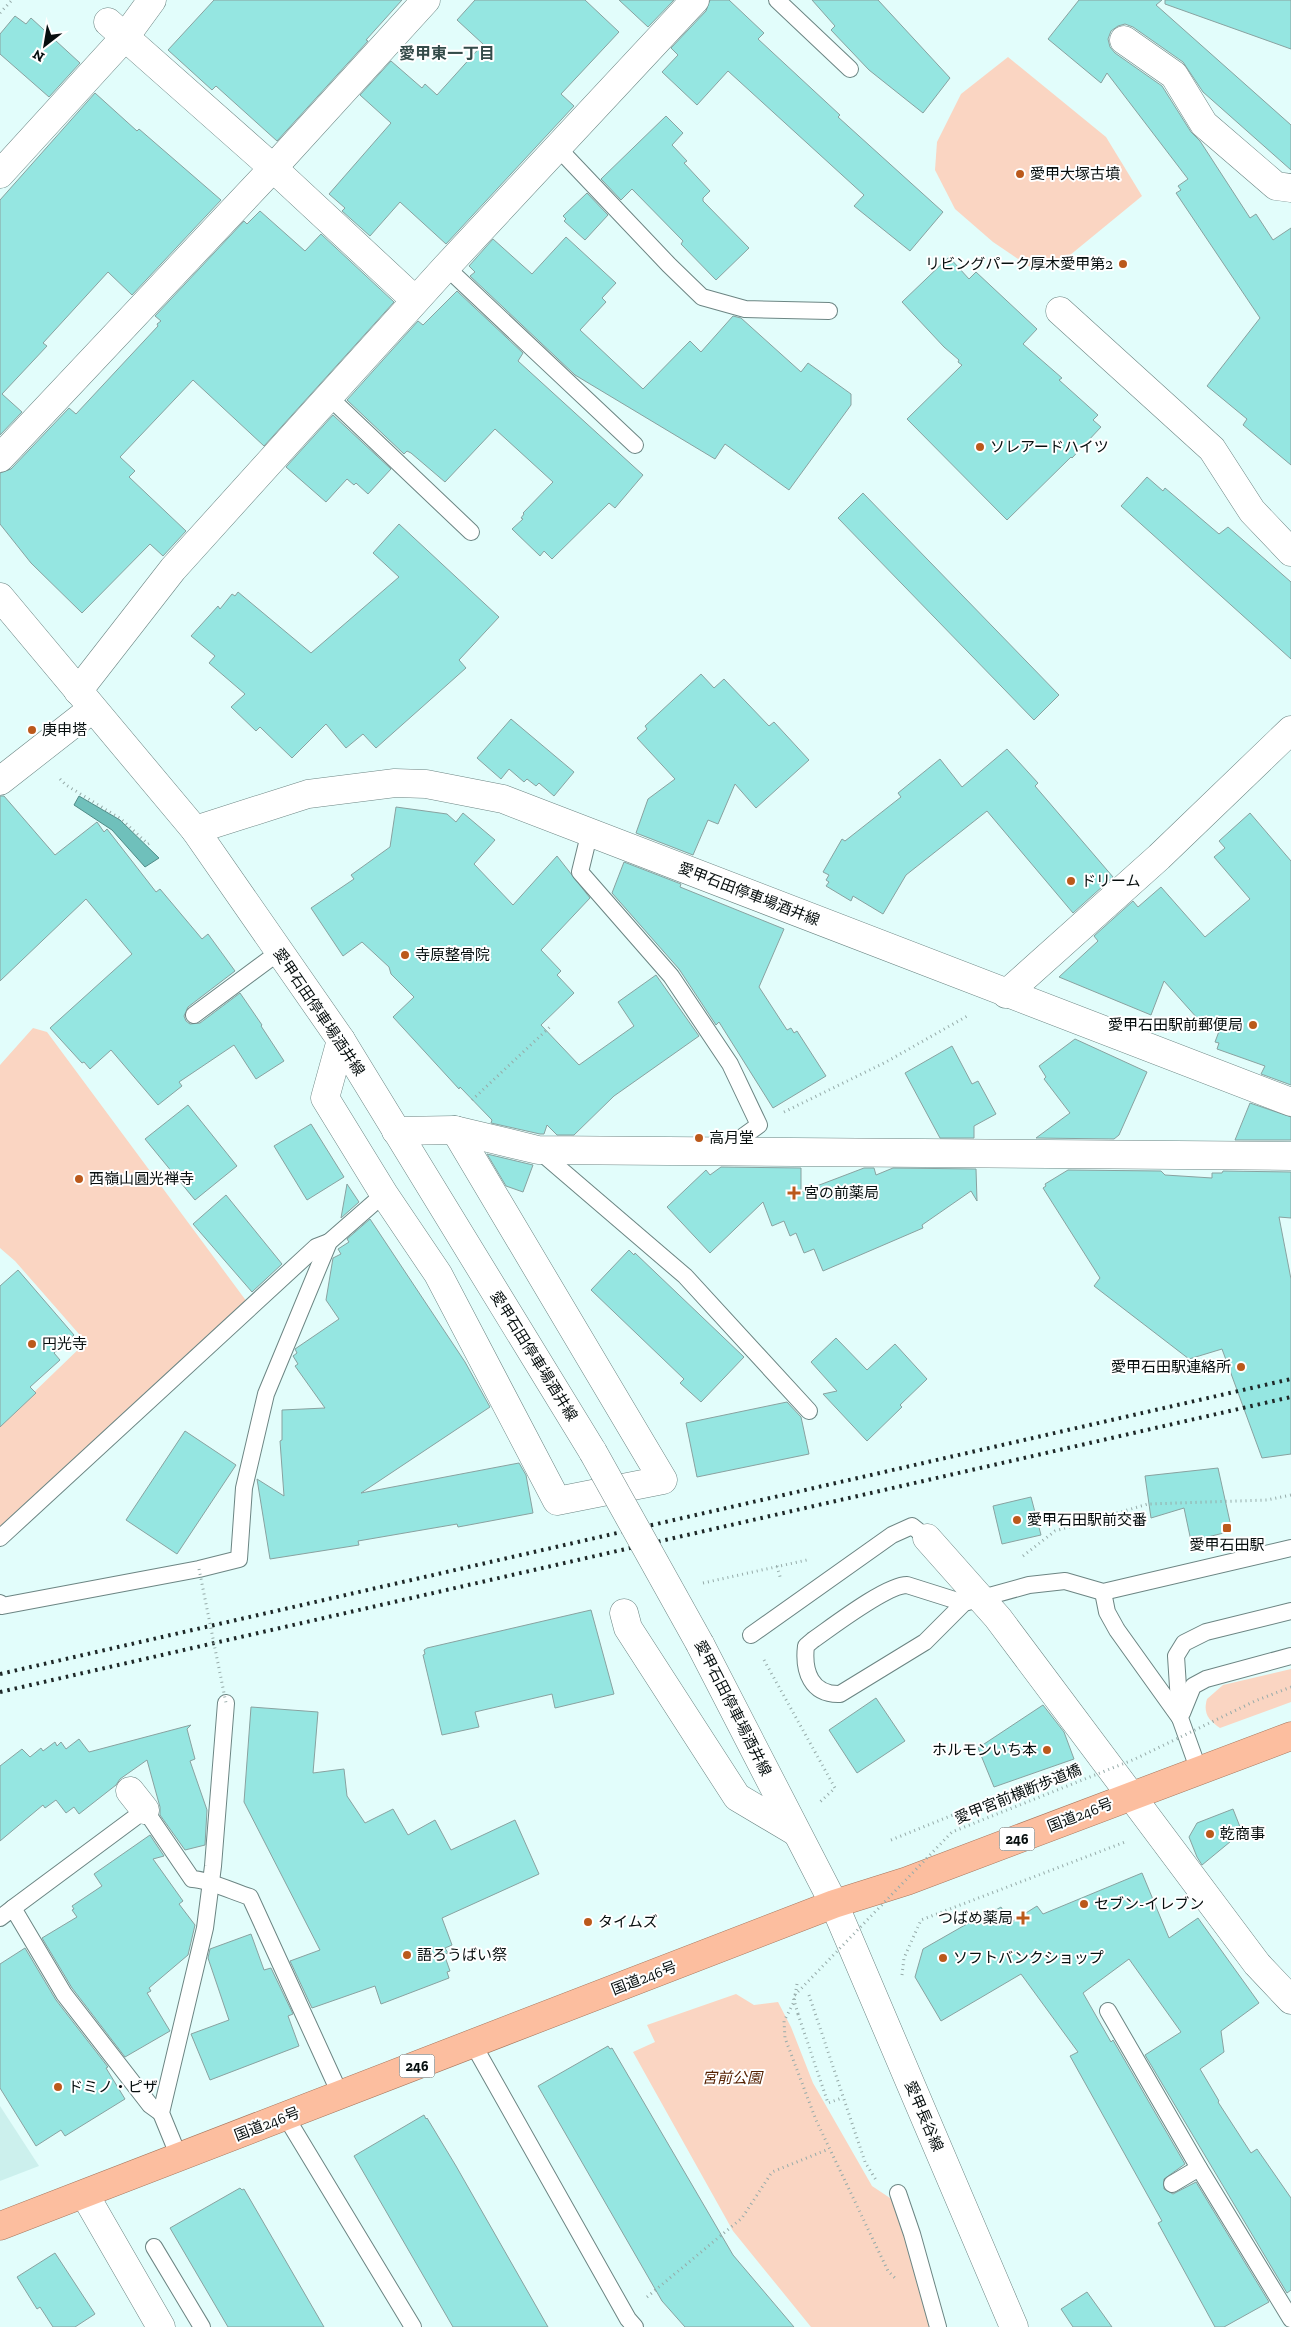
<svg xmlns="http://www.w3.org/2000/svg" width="1291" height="2327" viewBox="0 0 1291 2327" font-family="'Zilla Slab','Noto Sans JP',serif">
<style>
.built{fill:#ccf0ed}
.green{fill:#fad5c2}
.water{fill:#6fc0bb;stroke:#508b87}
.building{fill:#95e6e1;stroke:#89a2a0}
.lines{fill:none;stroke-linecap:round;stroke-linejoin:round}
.service-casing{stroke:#6c8583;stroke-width:18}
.minor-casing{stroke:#6c8583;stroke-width:29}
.tertiary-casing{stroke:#6c8583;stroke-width:29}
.secondary-casing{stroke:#6c8583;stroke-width:29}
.trunk-casing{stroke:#a6765d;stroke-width:29}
.path{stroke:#96aba9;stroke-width:3;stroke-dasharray:1 4;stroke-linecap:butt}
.service{stroke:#fff;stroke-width:16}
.minor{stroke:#fff;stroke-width:28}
.tertiary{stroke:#fff;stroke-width:28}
.secondary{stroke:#fff;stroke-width:28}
.trunk{stroke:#fcbe9f;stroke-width:28}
.rail{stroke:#1e2828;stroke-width:4;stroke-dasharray:2.5 5;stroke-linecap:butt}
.secondary-bridge-casing{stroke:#6c8583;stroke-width:29;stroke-linecap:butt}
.path-bridge{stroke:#96aba9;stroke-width:3;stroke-dasharray:1 4;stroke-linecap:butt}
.secondary-bridge{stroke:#fff;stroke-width:28}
.poi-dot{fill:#bb591b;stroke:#fff;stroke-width:2}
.labels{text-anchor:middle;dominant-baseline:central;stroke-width:4;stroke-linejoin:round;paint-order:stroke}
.shield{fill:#fff;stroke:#515656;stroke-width:1}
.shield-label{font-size:14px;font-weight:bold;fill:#060e0e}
.poi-label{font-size:15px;fill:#060e0e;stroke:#fff;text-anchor:start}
.street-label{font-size:15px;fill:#060e0e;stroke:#fff}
.park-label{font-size:15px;font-style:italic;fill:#552100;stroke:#fff}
.neighbourhood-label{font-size:16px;font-weight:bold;fill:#344b49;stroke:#fff}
</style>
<rect width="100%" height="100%" fill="#e2fdfb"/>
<!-- built -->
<path class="built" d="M0 2106 39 2166 0 2181Z"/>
<!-- green -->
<g class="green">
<path d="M1008 57 1106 137 1142 196 1064 260 1050 265 1030 267 993 242 955 209 935 170 937 142 961 94Z"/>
<path d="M33 1028 47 1032 247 1302 0 1532V1425L86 1342 15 1261 0 1248V1065Z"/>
<path d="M1291 1669V1702L1220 1728C1208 1720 1203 1713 1207 1699L1223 1685Z"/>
<path d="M736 1994 754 2005 778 2002 791 2027 813 2083 872 2186 893 2200 933 2327H811L733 2231 633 2052 655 2042 647 2025Z"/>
</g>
<!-- water -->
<path class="water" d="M79 796 120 820 159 858 145 867 112 830 74 805Z"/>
<!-- building -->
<g class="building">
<path d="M214 0H402L366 40 368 41 277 141 216 86 212 90 168 50Z"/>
<path d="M475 0H585L619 32 561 94 574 106 446 244 400 202 370 236 342 211 345 208 329 194 391 123 360 95 391 61 422 88 425 84 437 95 483 44 457 20Z"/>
<path d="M619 0H674L648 27Z"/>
<path d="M710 0H729L764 33 758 39 840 115 838 117 943 212 910 251 854 206 864 195 728 71 697 105 662 72 678 55 671 48 706 11Z"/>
<path d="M812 0H878L950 78 923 113 869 70 831 30 835 26Z"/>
<path d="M1079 0H1162L1156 5 1291 125V170L1203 92 1183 62 1133 27 1125 24 1118 26 1111 31 1108 39 1110 47 1115 53 1162 86 1191 132 1200 141 1250 218 1256 214 1273 240 1291 228V465L1243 425 1247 419 1207 386 1260 318 1176 193 1181 190 1178 186 1188 179 1107 73 1101 83 1048 39Z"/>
<path d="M1165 0H1291V49L1165 4Z"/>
<path d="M15 16 26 24 31 18 80 63 49 97 0 54V34Z"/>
<path d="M95 93 137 131 139 129 221 200 132 295 108 272 43 343 47 346 2 394 22 412 0 435V200Z"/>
<path d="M666 116 683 133 672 145 687 161 684 163 710 191 703 198V201L749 248 716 280 681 244 683 241 632 189 621 200 601 179Z"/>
<path d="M587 193 608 215 585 240 564 221 566 219 563 216Z"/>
<path d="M260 211 305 251 321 234 394 302 264 446 193 380 120 457 135 471 129 477 186 531 163 556 150 544 82 613 31 563 0 524V473L11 469 69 408 76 414 158 326 157 324 161 321 155 316 244 221 247 224Z"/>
<path d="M566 237 616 283 602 298 606 302 580 330 643 389 690 341 701 352 733 316 741 318 801 372 808 363 851 394V405L789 490 725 444 715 459 575 375 470 276 475 272 469 266 493 239 532 274Z"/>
<path d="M949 257 969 279 976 272 1037 329 1023 344 1062 378 1059 380 1098 415 1093 420 1101 427 1072 458 1071 457 1007 520 907 419 962 365 958 362 959 360 944 347 902 302Z"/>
<path d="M457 291 523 353 518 361 643 475 615 508 609 503 552 559 544 551 540 556 512 529 523 519 521 518 524 514 523 513 553 482 495 429 445 482 411 453 407 451 404 454 347 400 418 321 423 325Z"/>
<path d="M333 415 391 469 368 494 356 483 354 485 347 479 326 502 286 467Z"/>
<path d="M1147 477 1163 491 1165 488 1219 534 1228 527 1291 582V659L1121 506Z"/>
<path d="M863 493 1059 695 1034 720 838 518Z"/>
<path d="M399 524 499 617 459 660 466 668 376 748 363 734 346 748 326 724 292 758 260 727 256 731 231 707 245 694 209 663 215 656 191 636 218 606 220 609 232 594 235 596 238 592 311 653 399 577 373 553Z"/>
<path d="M701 674 714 688 724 679 769 726 774 722 809 760 756 808 735 784 718 824 708 820 693 855 636 833 648 799 675 779 637 738 647 729 645 726Z"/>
<path d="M511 719 574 772 554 796 539 783 536 786 527 779 524 782 509 769 501 779 477 758Z"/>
<path d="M1007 749 1038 783 1035 786 1113 877 1073 913 987 811 906 875 883 914 853 896 851 901 826 886 829 882 826 880 829 875 823 872 842 839 845 841 901 797 898 793 940 759 962 787Z"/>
<path d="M0 796H4L55 855 97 822 104 832 107 829 156 892 160 889 202 939 208 934 235 971 188 1007 184 1016 186 1021 190 1024 200 1023 240 993 262 1025 261 1026 284 1061 256 1079 234 1045 179 1082 182 1086 158 1105 111 1050 90 1069 84 1062 82 1063 50 1028 132 954 86 899 0 981Z"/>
<path d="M396 807 447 814 456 822 463 813 495 840 474 864 513 905 557 856 590 898 541 950 561 971 557 975 574 993 541 1025 579 1065 634 1026 618 1002 656 975 699 1036 614 1096 574 1135H557L547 1125 544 1134H540L491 1123 492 1120 460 1087 459 1089 393 1017 414 997 391 974 389 967 362 942 343 956 311 908 354 879 351 875 390 847Z"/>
<path d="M1250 813 1291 861V1085L1261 1074 1265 1066 1217 1049 1219 1043 1215 1042 1221 1026 1198 1019 1164 981 1151 1015 1059 977 1098 941 1094 936 1133 901 1138 907 1161 887 1205 937 1250 899 1214 857 1225 848 1219 841Z"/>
<path d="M624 862 681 884 680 887 784 929 759 987 787 1030 791 1028 794 1033 797 1031 826 1076 773 1108 719 1022 716 1025 679 969 612 893Z"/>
<path d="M1075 1039 1147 1072 1119 1135 1114 1139 1036 1138 1070 1113 1044 1079 1046 1077 1039 1066Z"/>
<path d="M952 1046 972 1084 978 1081 996 1114 974 1126V1138H940L905 1073Z"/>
<path d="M1250 1103 1291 1117V1140H1235Z"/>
<path d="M188 1105 237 1166 195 1200 145 1139Z"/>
<path d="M311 1124 344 1177 307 1200 274 1146Z"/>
<path d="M487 1154 533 1165 523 1192 506 1186Z"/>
<path d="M721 1167 801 1168V1192L864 1168H874L876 1175 893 1168 976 1169 977 1201 971 1191 922 1225 923 1228 823 1271 814 1249 804 1253 796 1233 790 1236 784 1221 772 1226 763 1202 710 1253 667 1207 706 1170 710 1175Z"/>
<path d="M1068 1170 1161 1171 1165 1175 1212 1178V1173H1222L1223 1171 1291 1172V1218L1279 1217 1291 1279V1454L1262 1458 1222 1349 1189 1359 1094 1286 1100 1278 1043 1188 1046 1186 1045 1184Z"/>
<path d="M347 1184 359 1202 341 1218Z"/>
<path d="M226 1195 282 1264 252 1292 193 1224Z"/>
<path d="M370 1219 465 1362 490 1407 361 1493 519 1463 526 1475 533 1513 458 1527 457 1524 358 1541 359 1545 270 1559 257 1479 284 1496 280 1441 282 1440V1410L325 1408 295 1366 298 1364 293 1356 297 1353 295 1349 339 1319 326 1300 333 1258 341 1254 338 1249 349 1242 347 1239Z"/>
<path d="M629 1250 634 1255 635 1253 744 1357 701 1402 680 1383 684 1379 591 1290Z"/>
<path d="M18 1270 74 1335 54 1353 60 1360 30 1387 36 1393 0 1427V1286Z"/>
<path d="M836 1338 867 1370 895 1344 927 1379 900 1405 902 1407 867 1441 823 1394 837 1391 811 1362Z"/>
<path d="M787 1402 801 1417 809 1454 697 1477 686 1423Z"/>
<path d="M185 1431 236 1465 177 1554 126 1520Z"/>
<path d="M1218 1468 1232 1531 1191 1541 1184 1508 1151 1518 1145 1476Z"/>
<path d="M1031 1497 1041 1535 1002 1544 993 1506Z"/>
<path d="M591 1610 614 1694 555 1708 552 1694 475 1712 479 1727 442 1735 423 1655 425 1654 424 1650 427 1648Z"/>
<path d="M876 1698 905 1741 857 1773 829 1730Z"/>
<path d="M1043 1705 1064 1732 1074 1759 994 1787 978 1748Z"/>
<path d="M251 1707 318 1712 313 1773 344 1769 347 1796 365 1823 393 1809 408 1835 435 1820 451 1850 515 1820 539 1874 442 1918 452 1945 445 1948 448 1953 444 1954 450 1971 447 1972 449 1978 381 2004 375 1986 312 2008 290 1961 320 1950 244 1802Z"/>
<path d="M191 1725 187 1729 195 1759 190 1761 207 1810 205 1845 185 1850 160 1815V1807L147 1760 120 1779 116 1785 79 1814 74 1807 66 1813 56 1800 45 1808 43 1805 0 1841V1766L22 1749 30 1757 41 1748 43 1751 55 1742 57 1746 61 1742 66 1749 79 1739 89 1752Z"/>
<path d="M1233 1809 1242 1832 1202 1865 1197 1857 1189 1837 1197 1823Z"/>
<path d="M150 1835 164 1856 153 1859 183 1901 179 1904 195 1925 188 1955 149 1988 151 1991 147 1993 170 2031 125 2057 72 1988 42 1938 77 1917 72 1910 74 1909 72 1906 102 1886 94 1874Z"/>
<path d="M1142 1873 1169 1938 1198 1918 1259 2003 1221 2031 1224 2052 1200 2069 1219 2101 1218 2102 1251 2153 1257 2149 1291 2198V2290L1287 2293 1145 2055 1181 2032 1129 1959 1083 1993 1111 2042 1113 2040 1185 2164 1164 2179V2189L1173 2194 1196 2182 1269 2302 1224 2327H1215L1158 2223 1162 2221 1070 2056 1078 2052 1021 1974 941 2021 915 1977 923 1949 986 1913 987 1915 1001 1907 1010 1923 1037 1906 1043 1914Z"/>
<path d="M251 1934 264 1970 271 1968 293 2014 288 2016 299 2046 210 2080 191 2034 229 2020 208 1958 210 1949Z"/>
<path d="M25 1948 56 2000 108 2067 106 2068 125 2099 65 2136 61 2130 36 2146 0 2088V1964Z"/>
<path d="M608 2046 610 2049 612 2048 733 2255 794 2327H685L662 2301 538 2086Z"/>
<path d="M424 2115 426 2119 427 2118 456 2166 548 2327H453L354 2156Z"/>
<path d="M240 2188 242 2190 244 2189 324 2327H228L170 2228Z"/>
<path d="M55 2253 95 2314 75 2327H53L40 2307 37 2309 17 2277Z"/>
<path d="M1087 2292 1112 2327H1073L1061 2309Z"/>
</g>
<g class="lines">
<defs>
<g id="service">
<path d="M777 0 850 69"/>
<path d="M557 147 669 265 702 297 745 309 829 311"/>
<path d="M446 267 635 445"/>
<path d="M328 396 471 532"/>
<path d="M590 831 580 872 671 976 730 1064 759 1125 723 1151"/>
<path d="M194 1015 279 952"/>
<path d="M538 1150 685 1276 809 1411"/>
<path d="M0 1538 316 1247 329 1242"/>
<path d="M1103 1592 1107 1612 1117 1630 1180 1718"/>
<path d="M0 1603 2 1606 199 1569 239 1559 244 1488 266 1394 329 1242 384 1194"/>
<path d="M964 1603 907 1585C886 1585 832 1627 813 1640L806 1646C803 1671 811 1695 840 1694L925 1642 964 1603 1029 1585 1065 1581 1103 1592 1291 1548"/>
<path d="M751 1635 892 1535 912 1526 927 1538"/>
<path d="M1182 1713 1193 1686 1206 1679 1291 1656"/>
<path d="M1199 1771 1180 1718 1176 1656 1184 1643 1206 1632 1291 1611"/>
<path d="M13 1908 145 1810 192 1879C206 1879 234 1892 250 1897L341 2096"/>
<path d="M0 1918 13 1908 64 1994 150 2105 161 2113"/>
<path d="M1108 2011 1199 2168 1291 2319"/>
<path d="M473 2044 628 2319 635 2327"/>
<path d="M286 2117 413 2327"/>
<path d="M179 2157 161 2113 205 1928 213 1866 226 1703"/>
<path d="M1172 2184 1199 2168"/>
<path d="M898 2193 912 2234 938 2327"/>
<path d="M154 2247 202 2327"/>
</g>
<g id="minor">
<path d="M108 22 273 168 415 300"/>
<path d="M1124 40 1174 75 1204 124 1276 186 1291 188"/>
<path d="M0 174 125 37 152 0"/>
<path d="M1060 311 1212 449 1252 511 1291 552"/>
<path d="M0 458 273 168 426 0"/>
<path d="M78 691 173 569 446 267 695 0"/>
<path d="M1006 994 1159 857 1291 730"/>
<path d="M341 1040 325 1098 384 1194 438 1274 557 1501 663 1480 455 1130"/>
<path d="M396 1131 455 1130 538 1150 1291 1156"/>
<path d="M927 1538 998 1618 1257 1964 1291 2000"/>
<path d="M624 1613 628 1628 737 1797 796 1832"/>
<path d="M130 1791 145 1810"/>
<path d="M85 2195 161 2327"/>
</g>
<path id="tertiary" d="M834 1904 1014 2327"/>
<g id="secondary">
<path d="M0 597 195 830 341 1040 593 1452"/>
<path d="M0 781 92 709"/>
<path d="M195 830 308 794 395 783 426 784 503 799 1291 1102"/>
<path d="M700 1644 834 1904"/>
</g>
<path id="trunk" d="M0 2226 834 1904 907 1881 1291 1736"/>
</defs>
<!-- service casing -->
<use href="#service" class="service-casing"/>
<!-- minor casing -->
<use href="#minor" class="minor-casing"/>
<!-- tertiary casing -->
<use href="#tertiary" class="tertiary-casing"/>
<!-- secondary casing -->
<use href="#secondary" class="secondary-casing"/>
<!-- trunk casing -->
<use href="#trunk" class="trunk-casing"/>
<!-- path -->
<g class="path">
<path d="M0 13 12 0"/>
<path d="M60 779 66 785 121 819 148 844 150 843"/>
<path d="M472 1100 552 1025"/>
<path d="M784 1112 886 1062 969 1015"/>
<path d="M1023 1556 1055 1531 1148 1504 1267 1500 1291 1495"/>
<path d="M777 1566 781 1580"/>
<path d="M703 1583 807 1560"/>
<path d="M764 1660 835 1788 820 1802"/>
<path d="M891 1840 1069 1768"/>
<path d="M902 1975 904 1958 921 1920 1125 1842"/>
<path d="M797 1984 794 2002 784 2021 785 2038 816 2120 888 2271 895 2278"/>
<path d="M809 1995 865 2162 876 2180"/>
<path d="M798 2014 828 2103 842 2098"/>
<path d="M647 2297 742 2218 772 2172 829 2149"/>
</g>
<!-- service -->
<use href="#service" class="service"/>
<!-- minor -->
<use href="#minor" class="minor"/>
<!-- tertiary -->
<use href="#tertiary" class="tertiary"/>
<!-- secondary -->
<use href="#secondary" class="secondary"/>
<!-- trunk -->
<use href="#trunk" class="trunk"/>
<!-- rail -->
<g class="rail">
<path d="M0 1674 1291 1379"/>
<path d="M0 1692 1291 1397"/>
</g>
<defs>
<path id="secondary-bridge" d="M593 1452 700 1644"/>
</defs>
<!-- secondary-bridge casing -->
<use href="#secondary-bridge" class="secondary-bridge-casing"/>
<!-- path-bridge -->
<g class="path-bridge">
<path d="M199 1569 226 1703"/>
<path d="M798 2014 793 1997 952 1832 1135 1759 1255 1701 1291 1687"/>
</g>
<!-- secondary-bridge -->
<use href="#secondary-bridge" class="secondary-bridge"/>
</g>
<!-- markers -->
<g class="poi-dot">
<circle cx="1020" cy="174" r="5"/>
<circle cx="1123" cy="264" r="5"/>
<circle cx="980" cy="447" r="5"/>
<circle cx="32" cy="730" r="5"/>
<circle cx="1071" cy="881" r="5"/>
<circle cx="405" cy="955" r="5"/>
<circle cx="1253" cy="1025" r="5"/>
<circle cx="699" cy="1138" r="5"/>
<circle cx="79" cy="1179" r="5"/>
<path d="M791.5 1185.5h5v5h5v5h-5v5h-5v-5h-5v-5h5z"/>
<circle cx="32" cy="1344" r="5"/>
<circle cx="1241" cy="1367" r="5"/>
<circle cx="1017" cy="1520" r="5"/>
<rect x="1222" y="1523" width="10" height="10" rx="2.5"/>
<circle cx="1047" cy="1750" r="5"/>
<circle cx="1210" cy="1834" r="5"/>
<circle cx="1084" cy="1904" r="5"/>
<path d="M1020.5 1910.5h5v5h5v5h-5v5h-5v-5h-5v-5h5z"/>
<circle cx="588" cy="1922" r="5"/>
<circle cx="407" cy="1955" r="5"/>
<circle cx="943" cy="1958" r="5"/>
<circle cx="58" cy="2087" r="5"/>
</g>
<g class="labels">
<!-- shield labels -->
<g class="shield">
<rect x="999.5" y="1827.5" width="35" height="23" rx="4"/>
<rect x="399.5" y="2054.5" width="35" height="23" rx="4"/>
</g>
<g class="shield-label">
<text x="1017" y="1839">246</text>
<text x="417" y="2066">246</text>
</g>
<!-- poi labels -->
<g class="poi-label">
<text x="1030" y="174">愛甲大塚古墳</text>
<text x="1113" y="264" text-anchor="end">リビングパーク厚木愛甲第2</text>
<text x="990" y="447">ソレアードハイツ</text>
<text x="42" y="730">庚申塔</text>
<text x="1081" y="881">ドリーム</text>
<text x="415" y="955">寺原整骨院</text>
<text x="1243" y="1025" text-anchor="end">愛甲石田駅前郵便局</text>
<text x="709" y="1138">高月堂</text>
<text x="89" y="1179">西嶺山圓光禅寺</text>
<text x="804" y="1193">宮の前薬局</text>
<text x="42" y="1344">円光寺</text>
<text x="1231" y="1367" text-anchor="end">愛甲石田駅連絡所</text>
<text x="1027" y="1520">愛甲石田駅前交番</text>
<text x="1227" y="1545" text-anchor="middle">愛甲石田駅</text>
<text x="1037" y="1750" text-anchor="end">ホルモンいち本</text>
<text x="1220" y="1834">乾商事</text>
<text x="1094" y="1904">セブン-イレブン</text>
<text x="1013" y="1918" text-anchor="end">つばめ薬局</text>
<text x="598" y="1922">タイムズ</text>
<text x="417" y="1955">語ろうばい祭</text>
<text x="953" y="1958">ソフトバンクショップ</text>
<text x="68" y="2087">ドミノ・ピザ</text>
</g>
<!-- street labels -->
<g class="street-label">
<text transform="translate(749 894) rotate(21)">愛甲石田停車場酒井線</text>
<text transform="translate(319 1012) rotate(56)">愛甲石田停車場酒井線</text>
<text transform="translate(534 1356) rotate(58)">愛甲石田停車場酒井線</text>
<text transform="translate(733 1708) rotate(63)">愛甲石田停車場酒井線</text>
<text transform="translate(1018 1794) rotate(-22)">愛甲宮前横断歩道橋</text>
<text transform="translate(1080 1815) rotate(-21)">国道246号</text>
<text transform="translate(644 1978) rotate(-21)">国道246号</text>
<text transform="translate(924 2116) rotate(67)">愛甲長谷線</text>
<text transform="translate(267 2124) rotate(-21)">国道246号</text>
</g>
<!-- park labels -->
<g class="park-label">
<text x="732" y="2078">宮前公園</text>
</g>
<!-- neighbourhood labels -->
<g class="neighbourhood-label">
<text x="447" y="53">愛甲東一丁目</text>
</g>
</g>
<!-- north arrow -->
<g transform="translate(45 45) rotate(211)" stroke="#ffffff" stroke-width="4" paint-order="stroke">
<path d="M0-4L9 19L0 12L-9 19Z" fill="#060e0e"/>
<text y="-8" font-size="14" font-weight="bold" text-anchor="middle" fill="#060e0e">N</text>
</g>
</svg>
